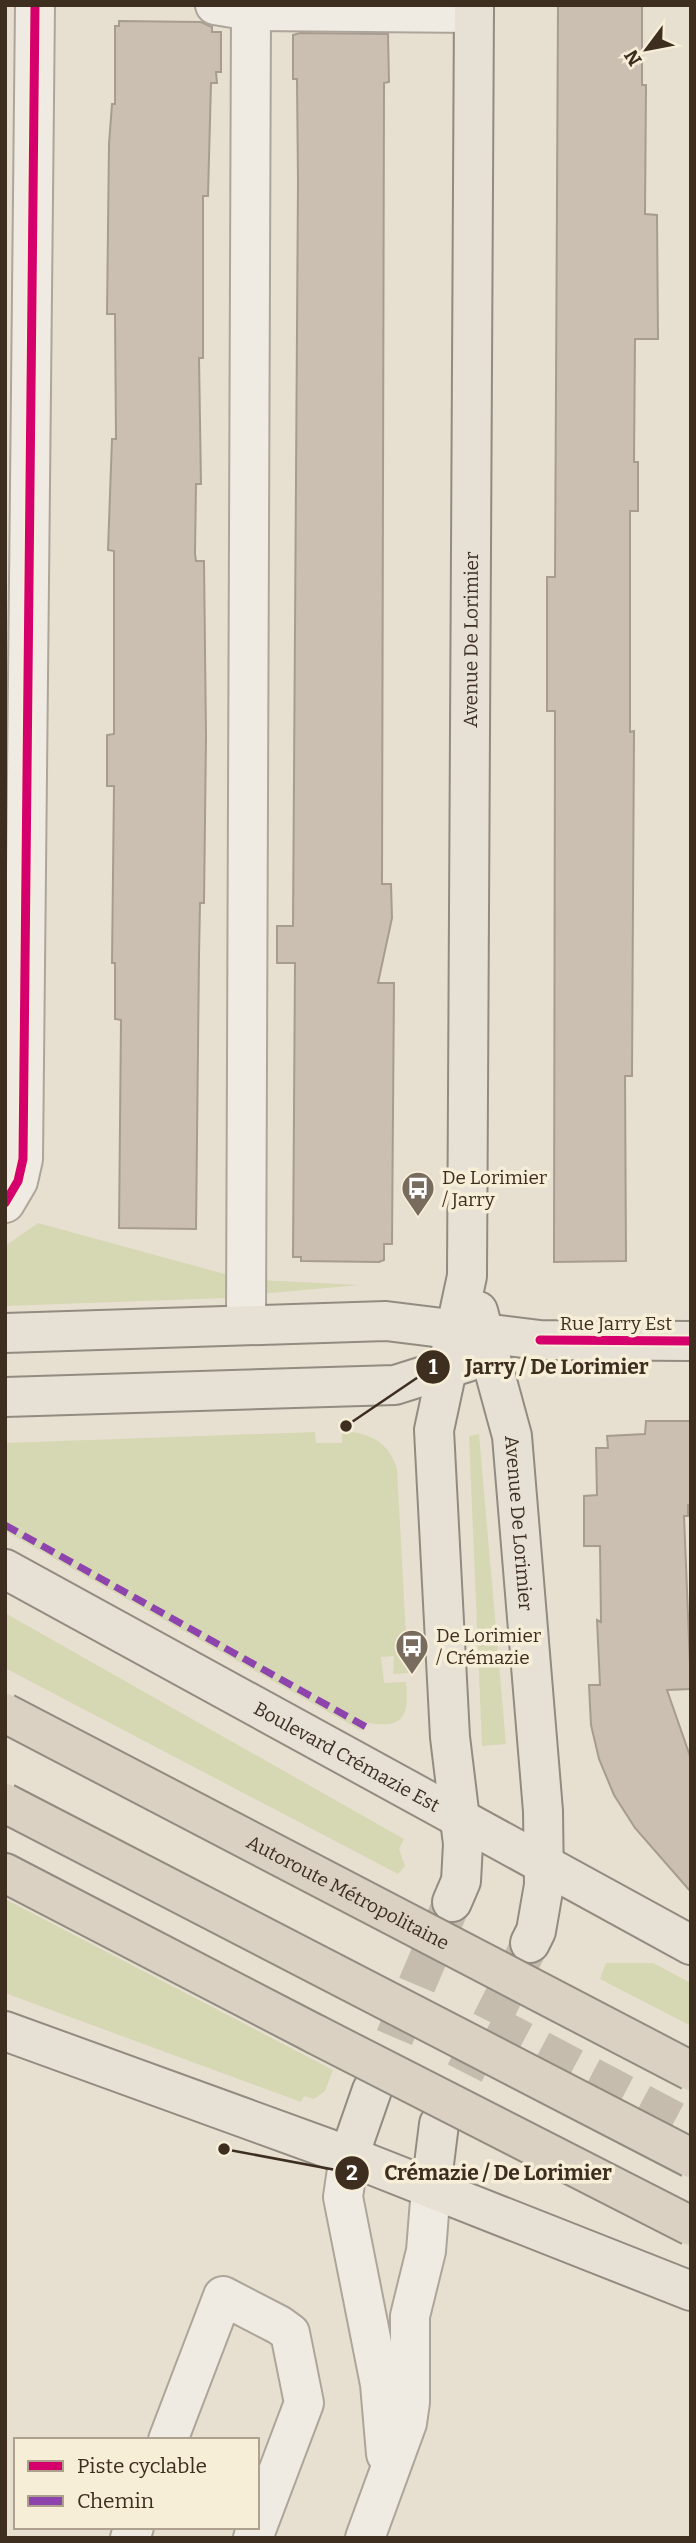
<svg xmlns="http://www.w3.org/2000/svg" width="696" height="2543" viewBox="0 0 696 2543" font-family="Bitter,serif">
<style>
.green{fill:#d6d7b3}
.building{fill:#cbbfb2;stroke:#a89c90;stroke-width:2}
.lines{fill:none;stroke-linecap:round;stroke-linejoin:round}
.minor-tunnel{stroke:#c5bcae;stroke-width:38;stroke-dasharray:38 19;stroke-linecap:butt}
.major-tunnel{stroke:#c5bcae;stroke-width:38;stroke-dasharray:38 19;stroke-linecap:butt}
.minor-casing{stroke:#ada599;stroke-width:42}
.major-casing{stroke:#928b80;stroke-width:42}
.highway-casing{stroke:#928b80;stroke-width:42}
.minor{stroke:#efebe3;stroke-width:38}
.major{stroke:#e6e1d4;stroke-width:38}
.highway{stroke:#dad1c2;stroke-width:38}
.highway-bridge-casing{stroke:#928b80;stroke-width:42;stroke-linecap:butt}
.highway-bridge{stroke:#dad1c2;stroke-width:38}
.quiet{stroke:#8e44ad;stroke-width:7;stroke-dasharray:14 7;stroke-linecap:butt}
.cycleway-casing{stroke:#f7eed8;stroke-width:13}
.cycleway{stroke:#d6006c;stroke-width:9}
.labels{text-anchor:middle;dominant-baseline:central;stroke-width:7;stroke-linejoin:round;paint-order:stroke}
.street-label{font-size:19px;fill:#3d2e20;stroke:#f7eed8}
.poi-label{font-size:19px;fill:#3d2e20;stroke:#f7eed8;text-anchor:start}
.leader{fill:none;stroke:#3d2e20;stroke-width:2.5}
.callout-dot{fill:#3d2e20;stroke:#f7eed8;stroke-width:2.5}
.mark-label{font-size:21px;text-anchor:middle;font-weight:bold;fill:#fff}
.callout-label{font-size:21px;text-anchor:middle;font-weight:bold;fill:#3d2e20;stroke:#f7eed8;stroke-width:7;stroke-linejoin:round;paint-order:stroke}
</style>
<rect width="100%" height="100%" fill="#e7e0d1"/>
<!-- green -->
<g class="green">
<path d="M38 1223 232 1276 226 1298 5 1306V1246Z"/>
<path d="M259 1280 360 1285 259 1294Z"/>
<path d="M342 1431C369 1433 389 1441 397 1469L408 1673 393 1674 394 1656 381 1657 384 1683 406 1682C409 1715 405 1729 368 1723L362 1731 5 1531V1443L315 1432 316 1443H342Z"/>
<path d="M479 1434 506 1744 482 1746 469 1436Z"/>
<path d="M5 1613 404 1839 399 1849 405 1866 398 1874 5 1668Z"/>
<path d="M5 1899 333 2070 325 2091 314 2099 304 2096 301 2102 5 1993Z"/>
<path d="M606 1963H653L691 1983V2026L600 1979Z"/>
</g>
<!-- building -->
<g class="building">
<path d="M558 5H642V85H646L645 214 657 215 658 339H635L634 462H638V511H630V732L634 731 632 1076H625L626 1261 554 1262 555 711H547V577H555Z"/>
<path d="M119 21 201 22 212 27V32H221V72H216L217 83H211L208 196H203V358H199L201 484H196L195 554 196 561H204L206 736 204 903H200L199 956 196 1229 119 1228 121 1020 115 1019V963H112L114 786H107V735L114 734V551L108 550 112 439H116L115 314H107L109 144 112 104H115V26H119Z"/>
<path d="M300 33 388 34 389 82 384 83 382 884H391L392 918 378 983H394L392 1244H384V1260L379 1262 301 1261V1257H293L295 963H277V926H293L298 182 297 79H293V35Z"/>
<path d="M646 1421H691V1505H688V1516H684L691 1689 667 1690 691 1759V1892L635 1828 614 1795 599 1759 591 1725 589 1685H600L597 1620 601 1622 600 1546H584V1496L597 1495 596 1448H608L607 1436 645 1434Z"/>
</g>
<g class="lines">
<!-- minor-tunnel -->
<path class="minor-tunnel" d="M490 2023 691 2129"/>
<!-- major-tunnel -->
<g class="major-tunnel">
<path d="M372 2090 450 1907"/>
<path d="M439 2124 528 1948"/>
</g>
<defs>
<g id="minor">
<path d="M215 5 251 11 474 13"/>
<path d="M5 1203 18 1181 23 1159 35 5"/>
<path d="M246 1324 251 11"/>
<path d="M349 2156 343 2197 380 2384 386 2454"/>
<path d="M168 2440 223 2296 279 2325 290 2333 304 2403 253 2538"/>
<path d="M130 2538 134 2527"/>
<path d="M365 2538 407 2423 410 2402V2316L426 2251 431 2188"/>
</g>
<g id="major">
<path id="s1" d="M478 1311 512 1436 543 1811 544 1885 536 1931 530 1943"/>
<path d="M5 1333 386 1321 540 1340 691 1341"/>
<path d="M5 1397 395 1385 468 1362"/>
<path id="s2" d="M5 1569 691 1945"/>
<path id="s3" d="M452 1902 461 1881 463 1844 450 1737 434 1430 467 1276 474 5"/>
<path d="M5 2031 349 2156 691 2291"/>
<path d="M349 2156 372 2090"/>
<path d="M431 2188 439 2124"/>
</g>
<path id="highway" d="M5 1873 315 2034"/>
</defs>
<!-- minor casing -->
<use href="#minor" class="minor-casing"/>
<!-- major casing -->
<use href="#major" class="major-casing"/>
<!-- highway casing -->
<use href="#highway" class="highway-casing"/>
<!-- minor -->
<use href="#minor" class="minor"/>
<!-- major -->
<use href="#major" class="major"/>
<!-- highway -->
<use href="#highway" class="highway"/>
<defs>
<g id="highway-bridge">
<path id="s4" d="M5 1713 691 2071"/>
<path d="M5 1803 691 2158"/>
<path d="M315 2034 691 2226"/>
</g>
</defs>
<!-- highway-bridge casing -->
<use href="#highway-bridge" class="highway-bridge-casing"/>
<!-- highway-bridge -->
<use href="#highway-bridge" class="highway-bridge"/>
<!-- quiet -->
<path class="quiet" d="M5 1525 368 1728"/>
<defs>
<g id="cycleway">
<path d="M5 1203 18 1181 23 1159 35 5"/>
<path d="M540 1340 691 1341"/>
</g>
</defs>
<!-- cycleway casing -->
<use href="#cycleway" class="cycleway-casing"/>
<!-- cycleway -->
<use href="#cycleway" class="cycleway"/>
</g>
<!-- icons -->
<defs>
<symbol id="bus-pin" viewBox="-11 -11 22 30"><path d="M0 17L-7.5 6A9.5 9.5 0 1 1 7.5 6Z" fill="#786c5e" stroke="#f7eed8"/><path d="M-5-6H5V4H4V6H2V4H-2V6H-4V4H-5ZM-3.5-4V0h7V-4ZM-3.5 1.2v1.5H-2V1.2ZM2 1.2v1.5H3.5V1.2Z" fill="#fff"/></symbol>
</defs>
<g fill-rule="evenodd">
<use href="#bus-pin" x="399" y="1169" width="38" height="52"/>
<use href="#bus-pin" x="393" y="1627" width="38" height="52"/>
</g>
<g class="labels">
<!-- street labels -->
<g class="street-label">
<text stroke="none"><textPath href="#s3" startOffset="1269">Avenue De Lorimier</textPath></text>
<text x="616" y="1323">Rue Jarry Est</text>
<text stroke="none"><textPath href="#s1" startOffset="217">Avenue De Lorimier</textPath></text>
<text stroke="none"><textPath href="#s2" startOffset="390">Boulevard Crémazie Est</textPath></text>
<text stroke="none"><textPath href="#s4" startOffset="387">Autoroute Métropolitaine</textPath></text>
</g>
<!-- poi labels -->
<g class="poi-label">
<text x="442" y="1177">De Lorimier<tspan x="442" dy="22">/ Jarry</tspan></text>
<text x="436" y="1635">De Lorimier<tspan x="436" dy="22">/ Crémazie</tspan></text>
</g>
</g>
<!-- callouts -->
<path class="leader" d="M346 1426L433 1367M224 2149L352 2173"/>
<g class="callout-dot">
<circle cx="346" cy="1426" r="7"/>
<circle cx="224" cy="2149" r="7"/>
<circle cx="433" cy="1367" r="18"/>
<circle cx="352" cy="2173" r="18"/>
</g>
<g class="mark-label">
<text x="433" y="1374">1</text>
<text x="352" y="2180">2</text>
</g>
<g class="callout-label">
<text x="557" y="1374">Jarry / De Lorimier</text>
<text x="498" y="2180">Crémazie / De Lorimier</text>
</g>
<!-- border -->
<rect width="696" height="2543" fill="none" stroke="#3d2e20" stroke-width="14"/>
<!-- legend -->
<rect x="14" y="2438" width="245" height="91" fill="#f7eed8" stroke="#ada18e" stroke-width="2"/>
<rect x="28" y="2461" width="35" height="10" fill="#d6006c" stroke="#ada18e" stroke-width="2"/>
<text x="77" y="2473" font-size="21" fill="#3d2e20">Piste cyclable</text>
<rect x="28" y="2496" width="35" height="10" fill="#8e44ad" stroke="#ada18e" stroke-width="2"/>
<text x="77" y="2508" font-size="21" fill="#3d2e20">Chemin</text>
<!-- north arrow -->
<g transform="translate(647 49) rotate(238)" stroke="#f7eed8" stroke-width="5" paint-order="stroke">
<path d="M0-5L12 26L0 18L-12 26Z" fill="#3d2e20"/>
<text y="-10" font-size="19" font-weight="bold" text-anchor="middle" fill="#3d2e20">N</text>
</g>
</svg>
